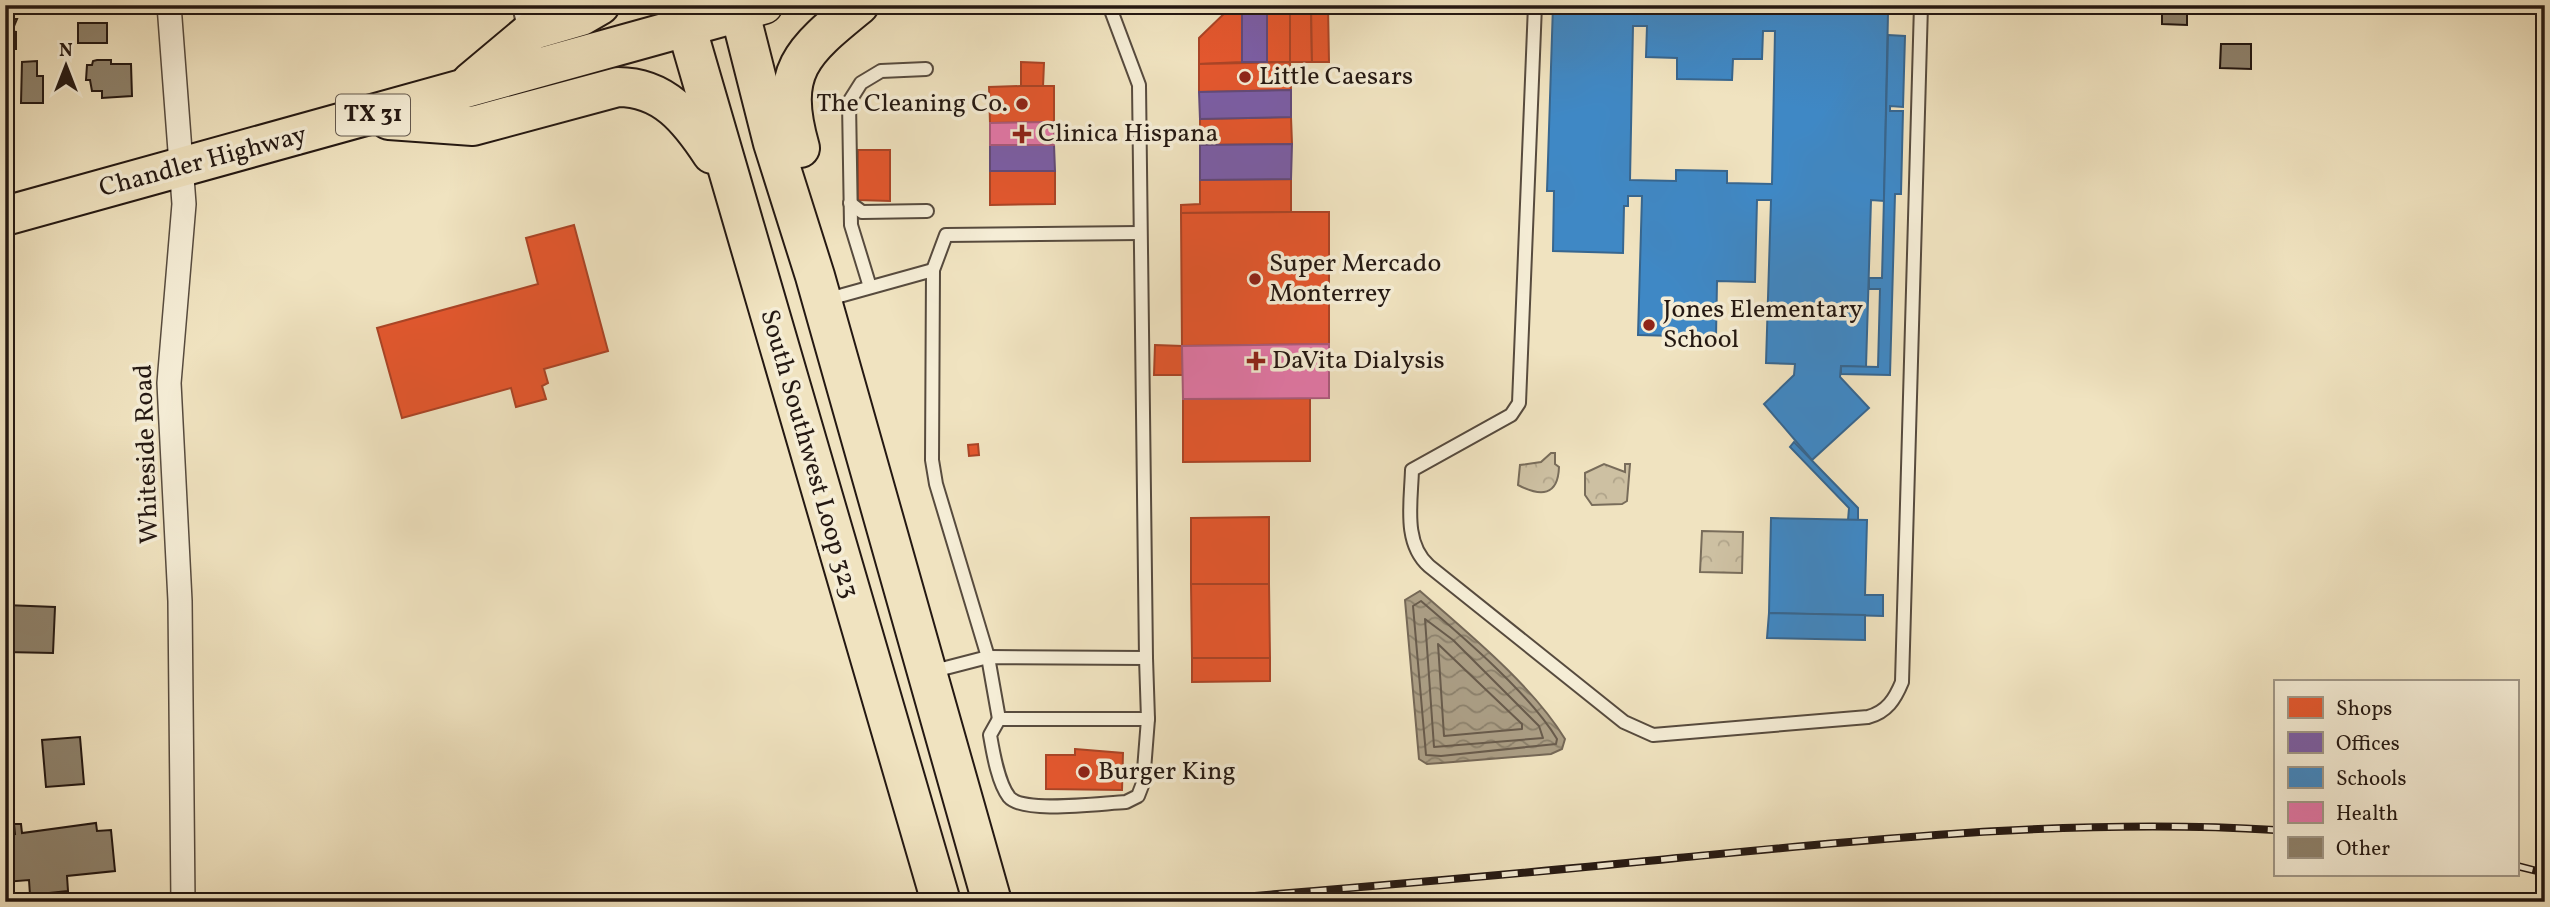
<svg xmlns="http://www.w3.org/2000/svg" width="2550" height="907" viewBox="0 0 2550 907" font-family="Vollkorn,serif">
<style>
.park{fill:url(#park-crowns);stroke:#786c5a;stroke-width:2}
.water{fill:url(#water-waves);stroke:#756857;stroke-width:2}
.shops{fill:#e4572e;stroke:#aa4426;stroke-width:2}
.offices{fill:#7b5ea7;stroke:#61497a;stroke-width:2}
.schools{fill:#3f88c5;stroke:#37668f;stroke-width:2;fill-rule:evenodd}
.health{fill:#e377a8;stroke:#aa5a7b;stroke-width:2}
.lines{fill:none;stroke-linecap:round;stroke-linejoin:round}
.shore{stroke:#685b4c;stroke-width:2}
.building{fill:#8e826c;stroke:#241812;stroke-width:2}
.service-casing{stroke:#574b3e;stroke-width:16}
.minor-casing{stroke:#574b3e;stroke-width:26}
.primary-casing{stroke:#241812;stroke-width:40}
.trunk-casing{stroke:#241812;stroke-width:42}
.service{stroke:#f5edd6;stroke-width:12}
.minor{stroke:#f5edd6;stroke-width:23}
.primary{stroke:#f0e3c0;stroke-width:37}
.trunk{stroke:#f0e3c0;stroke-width:38}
.rail-casing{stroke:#241812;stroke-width:8}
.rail{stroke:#f5edd6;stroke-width:5;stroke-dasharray:16;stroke-linecap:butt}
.poi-dot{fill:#8f2418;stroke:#f5edd6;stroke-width:2.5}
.labels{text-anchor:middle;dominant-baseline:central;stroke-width:7;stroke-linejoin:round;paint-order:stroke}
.shield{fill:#f5edd6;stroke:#63584d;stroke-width:2}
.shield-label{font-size:24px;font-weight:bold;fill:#241812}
.poi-label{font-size:26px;fill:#241812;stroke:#f5edd6;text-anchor:start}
.street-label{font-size:26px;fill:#241812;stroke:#f5edd6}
</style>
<defs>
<pattern id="park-crowns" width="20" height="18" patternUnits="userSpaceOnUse" patternTransform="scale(1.75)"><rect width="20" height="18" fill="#cdc0a2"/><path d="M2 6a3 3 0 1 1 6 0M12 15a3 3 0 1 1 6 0" fill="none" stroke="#b0a48a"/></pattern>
<pattern id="water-waves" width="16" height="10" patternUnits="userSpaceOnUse" patternTransform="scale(1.75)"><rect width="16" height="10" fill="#ab9e85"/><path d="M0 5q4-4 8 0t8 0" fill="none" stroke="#8b806b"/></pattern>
</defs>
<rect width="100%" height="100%" fill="#f0e3c0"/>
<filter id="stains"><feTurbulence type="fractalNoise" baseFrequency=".00286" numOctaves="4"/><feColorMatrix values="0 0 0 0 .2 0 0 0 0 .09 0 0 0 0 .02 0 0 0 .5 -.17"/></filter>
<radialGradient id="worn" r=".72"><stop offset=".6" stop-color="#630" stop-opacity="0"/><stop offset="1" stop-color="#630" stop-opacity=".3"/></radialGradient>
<!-- park -->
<g class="park">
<path d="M1551 453H1555V464L1559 467C1558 496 1541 497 1518 485L1520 465 1541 462Z"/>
<path d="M1625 464H1630L1627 501 1622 504 1592 505 1585 495V473L1604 464 1625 472Z"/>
<path d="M1702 531 1743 532 1742 573 1700 572Z"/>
</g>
<!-- water -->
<path class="water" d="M1420 591C1467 632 1533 686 1565 739L1562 749 1551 754 1441 763 1427 764 1419 759 1405 600Z"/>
<!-- shops -->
<g class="shops">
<path d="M1233 5H1242V62L1199 64V38Z"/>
<rect x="1267" y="5" width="23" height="57"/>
<path d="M1290 5H1311L1312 62H1290Z"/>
<path d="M1311 5H1328L1329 62H1312Z"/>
<path d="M1021 62 1044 63 1043 87 1021 86Z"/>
<path d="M1290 62 1291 90 1199 92V64Z"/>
<path d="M1021 86H1054V122L990 123 989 87Z"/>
<path d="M1291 117 1292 144 1200 145V119Z"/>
<path d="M858 150H890V201L858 200Z"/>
<path d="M990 171H1055V204L990 205Z"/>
<path d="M1291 179V212L1181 213V205L1200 204V180Z"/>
<path d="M1291 212H1329V344L1182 346 1181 213Z"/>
<path d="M574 225 608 351 544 369 548 383 542 386 546 399 516 407 511 388 402 418 377 328 538 284 526 238Z"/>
<path d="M1155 345 1182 346 1183 375H1154Z"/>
<path d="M1310 398V461L1183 462V399Z"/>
<path d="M978 444 979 455 969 456 968 445Z"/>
<path d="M1269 517V584H1191V518Z"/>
<path d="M1191 584H1269L1270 658H1192Z"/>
<path d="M1192 658H1270V681L1192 682Z"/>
<path d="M1075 749 1123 753 1122 790 1046 789V755H1075Z"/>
</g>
<!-- offices -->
<g class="offices">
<rect x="1242" y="5" width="25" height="57"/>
<path d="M1291 90V117L1200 119 1199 92Z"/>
<path d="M1292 144 1291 179 1200 180V145Z"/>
<path d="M990 145H1054L1055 171H990Z"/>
</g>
<!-- schools -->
<g class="schools">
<path d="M1553 5H1763V8L1802 9V5H1853V12L1888 13 1884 201 1871 200 1866 367 1841 366 1840 377 1869 408 1812 460 1764 404 1794 375 1795 364 1766 363 1771 200H1757L1755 282 1717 281 1716 337 1638 335 1642 196H1628V206H1624L1623 253 1553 251 1554 191H1547ZM1633 26H1647L1646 57 1677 58V79L1732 80 1733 59H1762L1763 31H1775L1772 184 1727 183V171L1676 170V181L1630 180Z"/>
<path d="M1888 35 1905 36 1903 107 1890 106V111H1903L1901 194H1895L1890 375 1841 374V366L1878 367 1880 289H1869V278H1882Z"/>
<path d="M1794 442 1858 508V521L1848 520 1849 508 1790 447Z"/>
<path d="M1771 518 1867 520 1865 595H1883V616L1769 613Z"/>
<path d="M1769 613 1865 615V640L1767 638Z"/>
</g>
<!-- health -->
<g class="health">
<path d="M1054 122V145H990V123Z"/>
<path d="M1329 344V398L1183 399 1182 346Z"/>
</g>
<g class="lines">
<!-- shore -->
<g class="shore">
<path d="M1421 601C1462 636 1530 694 1557 739L1556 744 1441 756 1426 755 1413 606Z"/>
<path d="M1425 619 1453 640 1539 726 1543 738 1434 747Z"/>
<path d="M1438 644 1522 724V729L1444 736Z"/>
</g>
</g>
<!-- building -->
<g class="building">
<path d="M2162 5H2187V25L2162 24Z"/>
<path d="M7 19H17L12 31H7Z"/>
<rect x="78" y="23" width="29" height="20"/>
<path d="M8 31 16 32V49H5Z"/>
<path d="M2221 44H2251V69L2220 68Z"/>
<path d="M97 60H111V64H131L132 96 102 98V91H92L90 80H86L87 65H92L93 61Z"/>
<path d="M37 61V76H43V103H21L22 62Z"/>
<path d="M5 605 55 607 53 653 5 652Z"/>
<path d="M80 737 84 784 46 787 42 740Z"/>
<path d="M96 823 97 831 111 830 115 871 67 876 68 891 30 895 29 880 5 882V835L15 834 14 824H21L22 833Z"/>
</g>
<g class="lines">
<defs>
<g id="service">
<path d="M519 5 524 29"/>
<path d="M1535 5 1519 403 1511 415 1412 470C1411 503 1403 543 1429 566L1624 722 1653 735 1868 717C1887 712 1895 699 1902 682L1921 5"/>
<path d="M850 203 862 212 927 211"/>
<path d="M1139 233 946 235 933 270 932 460 936 484 988 657 999 719H1148L1146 658"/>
<path d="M870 287 851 225 849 102 861 83 881 71 926 69"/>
<path d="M825 300 933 270"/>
<path d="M930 672 988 657 1146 658 1139 85 1109 5"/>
<path d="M999 719 990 735C993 752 998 783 1009 797 1023 814 1102 803 1126 802L1138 796 1143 783 1148 719"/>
</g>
<path id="minor" d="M169 5 184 204 169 383 180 601 183 902"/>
<path id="primary" d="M740 12 764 5"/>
<g id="trunk">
<path d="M680 5 941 902"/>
<path d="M738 5 773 143 815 276 992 902"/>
<path d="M471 82 533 30 581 16 600 5"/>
<path d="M389 120 473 126 618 87C664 87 689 119 712 154"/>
<path d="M800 148C778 71 801 52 859 5"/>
<path d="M5 216 740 12"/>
</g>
</defs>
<!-- service casing -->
<use href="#service" class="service-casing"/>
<!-- minor casing -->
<use href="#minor" class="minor-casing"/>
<!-- primary casing -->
<use href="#primary" class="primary-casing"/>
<!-- trunk casing -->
<use href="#trunk" class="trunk-casing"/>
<!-- service -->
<use href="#service" class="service"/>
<!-- minor -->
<use href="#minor" class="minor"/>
<!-- primary -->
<use href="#primary" class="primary"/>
<!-- trunk -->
<use href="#trunk" class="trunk"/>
<defs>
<g id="rail">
<path d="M2517 866 2545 873"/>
<path d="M1183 902C1348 888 1512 875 1677 858 1876 839 2074 818 2275 830"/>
</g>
</defs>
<!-- rail casing -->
<use href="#rail" class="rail-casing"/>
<!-- rail -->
<use href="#rail" class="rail"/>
</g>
<!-- markers -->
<g class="poi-dot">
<circle cx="1245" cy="77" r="7"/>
<circle cx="1022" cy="104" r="7"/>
<path d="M1018.5 123.5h7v7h7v7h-7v7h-7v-7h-7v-7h7z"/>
<circle cx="1255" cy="279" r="7"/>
<circle cx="1649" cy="325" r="7"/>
<path d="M1252.5 350.5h7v7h7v7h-7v7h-7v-7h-7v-7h7z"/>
<circle cx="1084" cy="772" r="7"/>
</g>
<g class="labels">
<!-- shield labels -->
<rect class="shield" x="336" y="94.5" width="74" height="41" rx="5"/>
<g class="shield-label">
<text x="373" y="115">TX 31</text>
</g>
<!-- poi labels -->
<g class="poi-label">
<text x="1259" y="77">Little Caesars</text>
<text x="1008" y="104" text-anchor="end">The Cleaning Co.</text>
<text x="1038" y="134">Clinica Hispana</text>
<text x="1269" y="264">Super Mercado<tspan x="1269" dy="30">Monterrey</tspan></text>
<text x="1663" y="310">Jones Elementary<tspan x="1663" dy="30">School</tspan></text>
<text x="1272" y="361">DaVita Dialysis</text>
<text x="1098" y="772">Burger King</text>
</g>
<!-- street labels -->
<g class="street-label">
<text transform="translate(203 162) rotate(-15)">Chandler Highway</text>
<text transform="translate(147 454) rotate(-92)">Whiteside Road</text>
<text transform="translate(809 454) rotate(74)">South Southwest Loop 323</text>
</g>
</g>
<!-- margin -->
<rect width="2550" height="907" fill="none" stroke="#f0e3c0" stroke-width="28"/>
<rect x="7" y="7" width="2536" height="893" fill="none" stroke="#241812" stroke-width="3.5"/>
<rect x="14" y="14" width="2522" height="879" fill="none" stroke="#241812" stroke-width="2"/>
<!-- legend -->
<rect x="2274" y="680" width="245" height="196" fill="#f5edd6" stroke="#a19888" stroke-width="2"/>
<rect x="2288" y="697" width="35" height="21" fill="#e4572e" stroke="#a19888" stroke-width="2"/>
<text x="2336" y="715" font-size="21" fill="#241812">Shops</text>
<rect x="2288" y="732" width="35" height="21" fill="#7b5ea7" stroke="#a19888" stroke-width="2"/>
<text x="2336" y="750" font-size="21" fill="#241812">Offices</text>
<rect x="2288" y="767" width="35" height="21" fill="#3f88c5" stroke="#a19888" stroke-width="2"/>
<text x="2336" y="785" font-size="21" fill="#241812">Schools</text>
<rect x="2288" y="802" width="35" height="21" fill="#e377a8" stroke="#a19888" stroke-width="2"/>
<text x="2336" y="820" font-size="21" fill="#241812">Health</text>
<rect x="2288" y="837" width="35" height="21" fill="#8e826c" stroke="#a19888" stroke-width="2"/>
<text x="2336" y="855" font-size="21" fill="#241812">Other</text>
<!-- north arrow -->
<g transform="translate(66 66)" stroke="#f5edd6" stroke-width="5" paint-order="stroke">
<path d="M0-5L12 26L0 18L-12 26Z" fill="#241812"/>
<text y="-10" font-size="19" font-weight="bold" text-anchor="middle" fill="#241812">N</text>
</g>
<rect width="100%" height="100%" filter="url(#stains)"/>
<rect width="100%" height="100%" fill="url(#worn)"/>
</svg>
